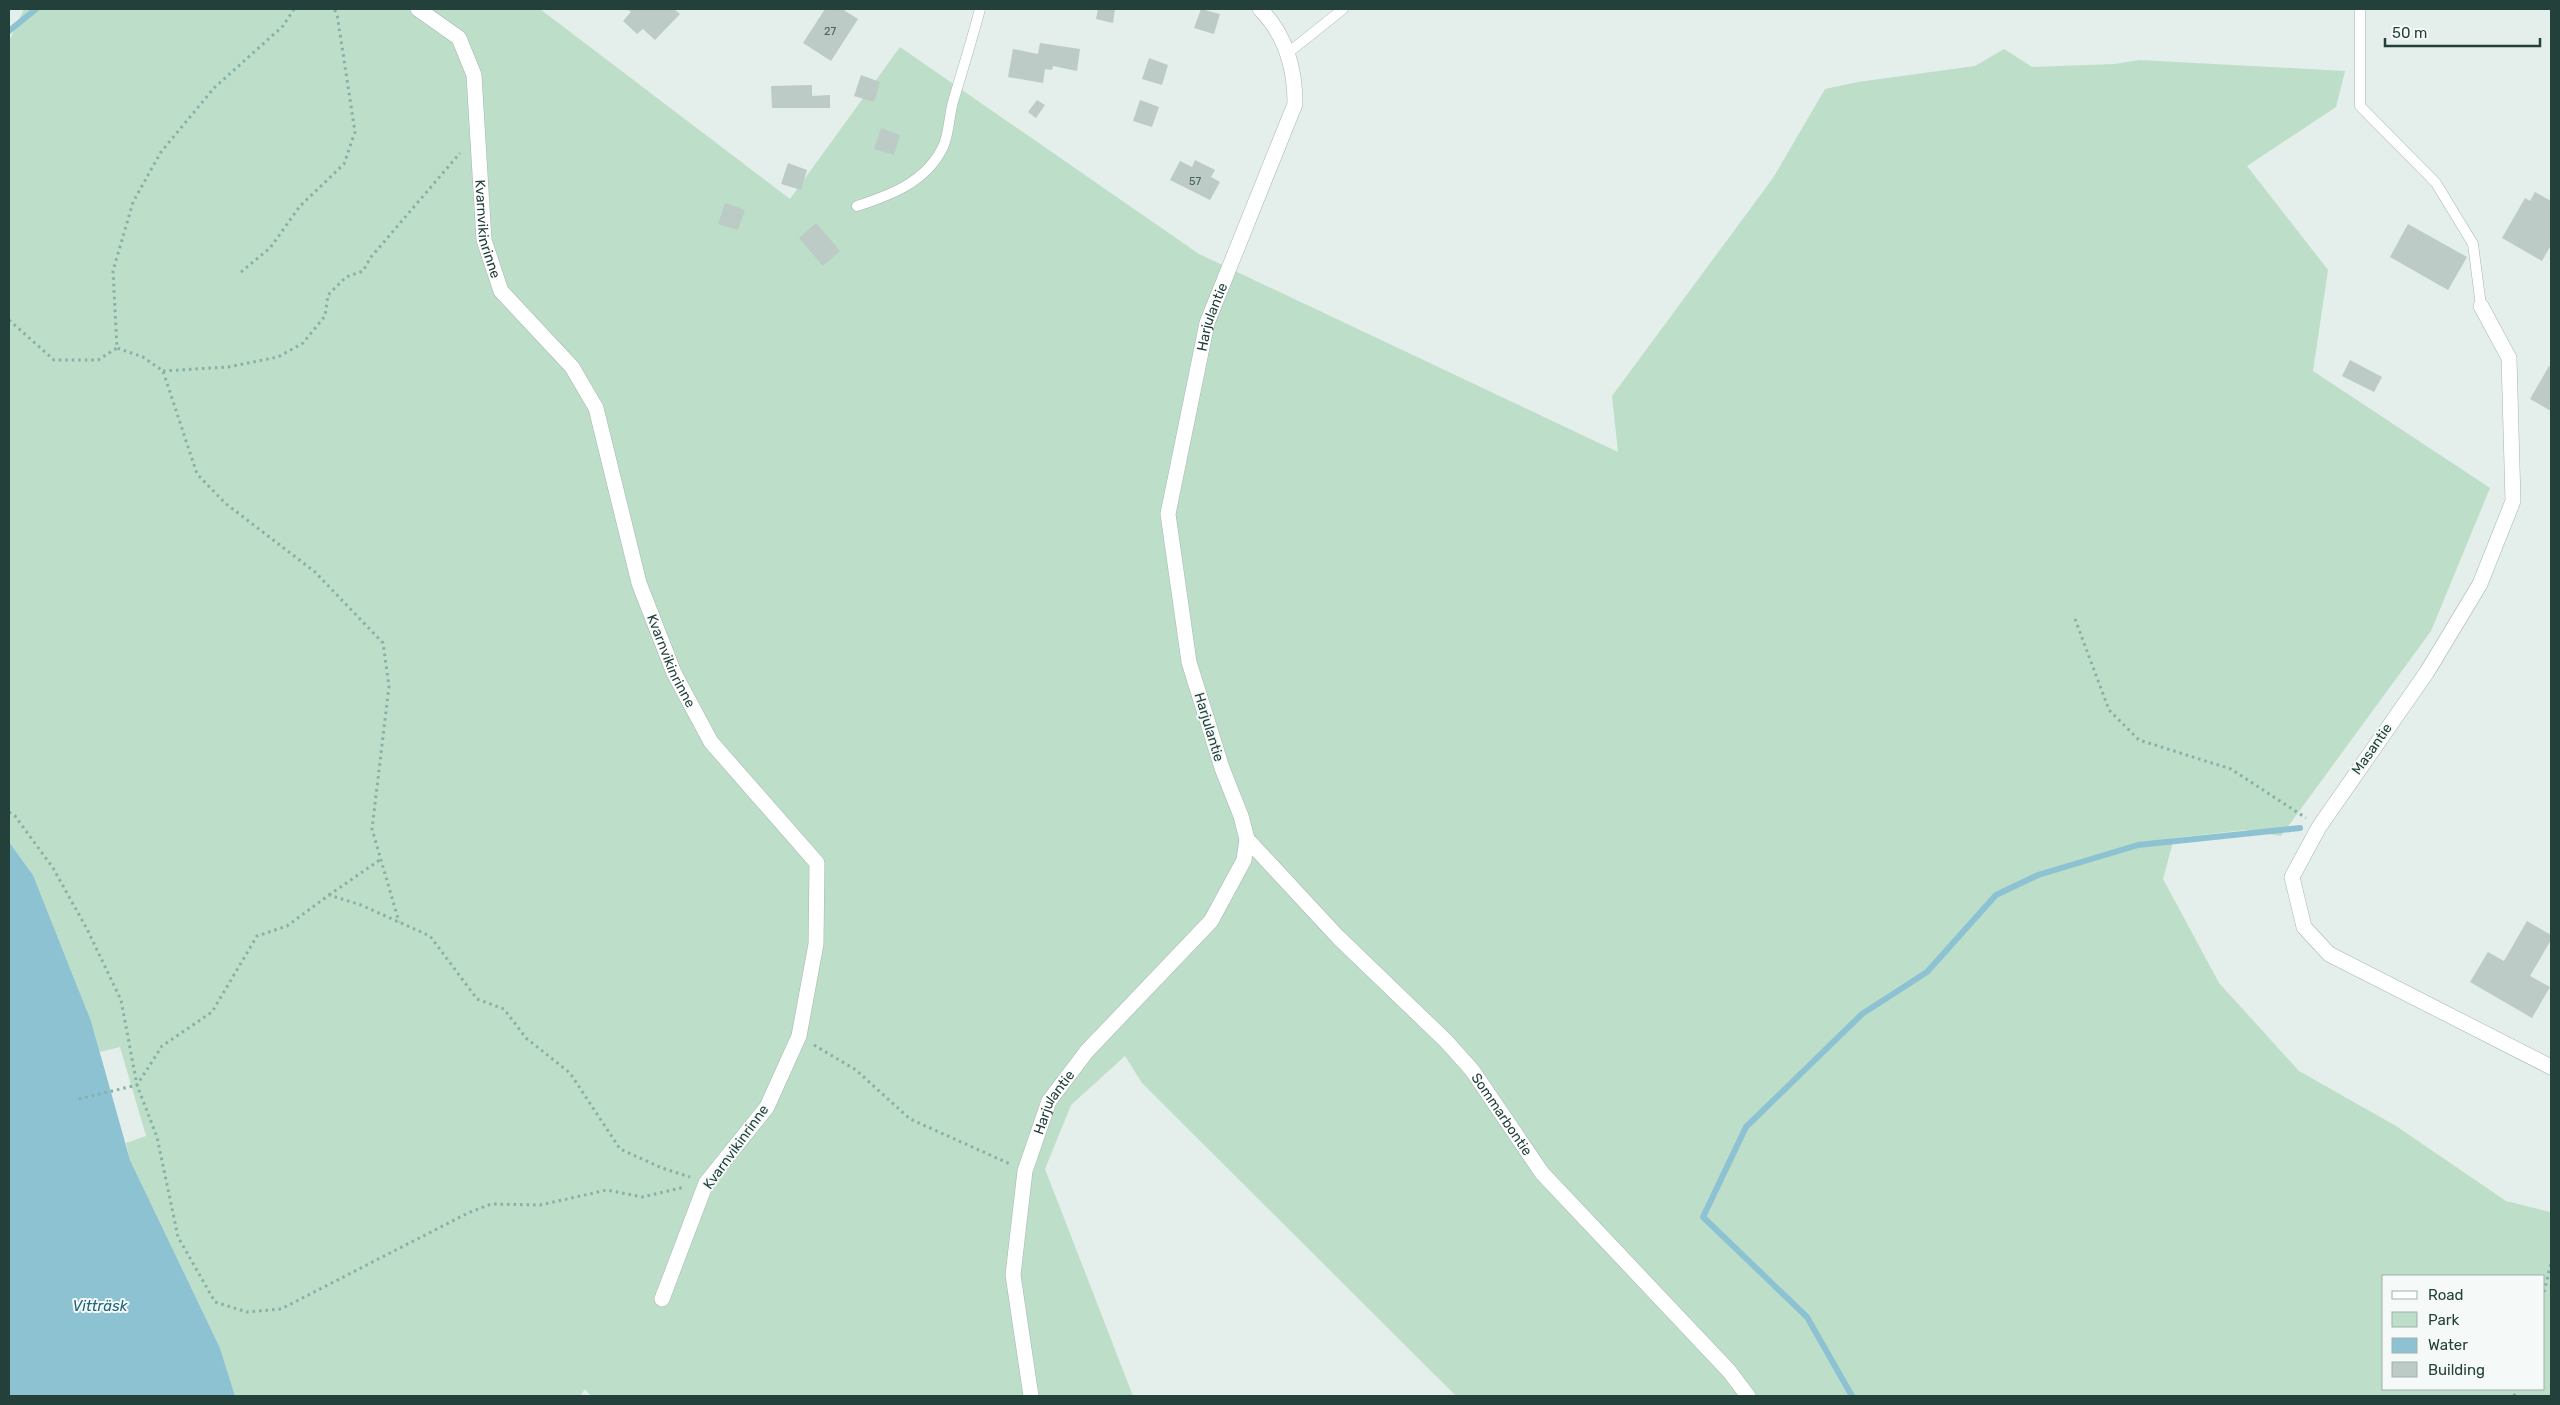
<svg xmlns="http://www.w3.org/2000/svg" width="2560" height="1405" viewBox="0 0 2560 1405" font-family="Rubik,sans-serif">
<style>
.green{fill:#bddec9;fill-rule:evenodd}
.water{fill:#8dc2d2}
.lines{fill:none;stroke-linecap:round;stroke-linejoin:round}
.stream{stroke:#8dc2d2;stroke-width:6}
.building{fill:#bccbc6}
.service-casing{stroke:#a6b6b2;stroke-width:11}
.minor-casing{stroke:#a6b6b2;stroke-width:16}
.path{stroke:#85b1a6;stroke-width:3;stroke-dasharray:2.5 4;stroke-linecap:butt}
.service{stroke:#fff;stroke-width:10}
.minor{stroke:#fff;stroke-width:15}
.labels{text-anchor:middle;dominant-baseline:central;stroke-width:4;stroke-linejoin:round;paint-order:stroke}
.number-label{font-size:11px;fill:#49635d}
.street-label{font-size:14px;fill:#23403a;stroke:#f5faf8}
.water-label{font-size:15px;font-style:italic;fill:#1d657c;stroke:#f5faf8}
</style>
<rect width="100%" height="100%" fill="#e4eeea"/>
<!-- green -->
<path class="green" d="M24 9H540L790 199 900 47 1199 254 1618 452 1612 396 1773 178 1825 89 1858 82 1975 66 2004 49 2032 67 2115 64 2139 60 2345 71 2336 107 2247 166 2328 270 2313 371 2490 488 2431 631 2281 836 2245 830 2174 838 2163 879 2219 983 2299 1071 2396 1126 2506 1201 2550 1212 2551 1210V1396H1456L1142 1083 1125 1056 1071 1105 1045 1169 1133 1396H591L585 1389 580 1396H235L220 1348 130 1160 126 1143 146 1136 120 1047 100 1052 91 1021 33 875 9 842V41ZM2384 1276H2544V1389H2384Z"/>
<!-- water -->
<path class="water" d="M9 842 33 875 91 1021 130 1160 220 1348 235 1396H9Z"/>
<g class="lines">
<!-- stream -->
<g class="stream">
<path d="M9 31 36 9"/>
<path d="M1852 1396 1807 1317 1703 1217 1746 1127 1862 1014 1927 972 1996 895 2038 875 2138 845 2300 828"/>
</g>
</g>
<!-- building -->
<g class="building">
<path d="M627 9H674L680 14 655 40 643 29 637 34 623 21 631 12Z"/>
<path d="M825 9H842L858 19 831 61 803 43Z"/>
<path d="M1098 9H1115L1113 23 1096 19Z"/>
<path d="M1201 9 1220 14 1214 34 1194 28Z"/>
<path d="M1040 43 1080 49 1077 71 1053 66 1052 70 1045 69 1043 83 1008 77 1013 49 1038 54Z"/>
<path d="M1149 58 1168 65 1162 85 1142 79Z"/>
<path d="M861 75 880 82 874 102 854 96Z"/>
<path d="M812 85V96L830 95V108H772L771 86Z"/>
<path d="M1037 100 1045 105 1036 118 1028 112Z"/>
<path d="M1140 100 1159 107 1152 127 1133 121Z"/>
<path d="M881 128 900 135 894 155 874 149Z"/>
<path d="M1195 160 1215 170 1211 177 1220 182 1210 200 1170 180 1180 161 1192 167Z"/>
<path d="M788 163 807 170 801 190 781 184Z"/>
<path d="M2535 192 2551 201V245L2542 261 2502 238 2525 198 2530 201Z"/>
<path d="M725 203 745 210 738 230 718 224Z"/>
<path d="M816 223 840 251 823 266 799 238Z"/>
<path d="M2408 224 2467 257 2448 290 2390 257Z"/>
<path d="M2350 360 2382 377 2374 392 2342 376Z"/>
<path d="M2549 366 2551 367V411L2530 399Z"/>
<path d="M2527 921 2551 935V940L2530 976 2550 987 2532 1018 2470 982 2488 952 2504 961Z"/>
</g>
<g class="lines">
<defs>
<g id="service">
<path d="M2360 9V106L2436 183 2473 244 2481 306"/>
<path d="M1289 52 1343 9"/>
<path d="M857 206C891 195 926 182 943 147 949 134 949 116 953 102 962 71 972 40 980 9"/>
</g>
<g id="minor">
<path id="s1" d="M418 9 459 38 474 75 484 240 501 291 572 367 596 408 639 583 674 673 711 742 817 863 816 944 799 1036 767 1107 706 1183 662 1299"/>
<path d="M2481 306 2509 358 2513 501 2480 584 2427 672 2319 827 2292 877 2304 927 2329 954 2551 1067"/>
<path id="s2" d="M1247 839 1338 937 1446 1041 1472 1070 1542 1173 1729 1371 1748 1396"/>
<path id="s3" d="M1031 1396 1013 1275 1025 1171 1049 1101 1087 1051 1211 921 1244 860 1247 839 1241 816 1222 768 1189 662 1168 514 1207 323 1295 104C1295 68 1286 35 1260 9"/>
</g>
</defs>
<!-- service casing -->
<use href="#service" class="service-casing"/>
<!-- minor casing -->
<use href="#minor" class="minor-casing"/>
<!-- path -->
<g class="path">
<path d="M294 9 283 26 214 88 161 152 133 202 113 271 117 348 143 357 163 371 197 474 225 503 315 572 383 643 389 686 372 829 399 922"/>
<path d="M241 272 270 248 300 206 344 164 355 132 337 14 334 9"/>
<path d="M9 320 54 360H98L117 348"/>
<path d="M163 371 228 367 278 357 303 343 325 316 328 295 346 277 363 271 371 257 460 153"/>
<path d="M2075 619 2109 710 2139 740 2231 769 2306 818"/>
<path d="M9 812 15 816 53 868 87 929 121 1000 137 1085 157 1137 178 1237 215 1302 247 1312 281 1309 468 1213 491 1204 540 1205 607 1190 642 1197 685 1187"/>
<path d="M329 895 381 859"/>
<path d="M814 1045 856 1070 910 1119 1010 1164"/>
<path d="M79 1099 137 1085 162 1046 212 1012 257 936 287 926 329 895 361 905 430 936 477 999 504 1009 526 1038 570 1073 620 1149 662 1168 690 1177"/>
<path d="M2544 1292 2551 1263"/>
<path d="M2514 1396 2516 1389"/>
</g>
<!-- service -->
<use href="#service" class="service"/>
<!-- minor -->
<use href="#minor" class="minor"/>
</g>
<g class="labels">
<!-- number labels -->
<g class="number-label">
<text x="830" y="31">27</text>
<text x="1195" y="181">57</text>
</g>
<!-- street labels -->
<g class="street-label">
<text stroke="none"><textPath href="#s1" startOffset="245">Kvarnvikinrinne</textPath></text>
<text stroke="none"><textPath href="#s3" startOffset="1172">Harjulantie</textPath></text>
<text stroke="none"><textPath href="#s1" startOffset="725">Kvarnvikinrinne</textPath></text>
<text transform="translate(1209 727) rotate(73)">Harjulantie</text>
<text transform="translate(2372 749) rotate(-55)">Masantie</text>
<text stroke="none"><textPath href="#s3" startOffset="302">Harjulantie</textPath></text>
<text stroke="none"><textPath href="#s2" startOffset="376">Sommarbontie</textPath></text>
<text transform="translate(736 1147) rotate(-54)">Kvarnvikinrinne</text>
</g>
<!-- water labels -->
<g class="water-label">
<text x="100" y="1306">Vitträsk</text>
</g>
</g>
<!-- border -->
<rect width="2560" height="1405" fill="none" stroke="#23403a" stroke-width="20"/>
<!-- legend -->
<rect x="2382" y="1275" width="162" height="115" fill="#f5faf8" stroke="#a1b0ac"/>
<rect x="2392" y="1291" width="25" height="8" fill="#ffffff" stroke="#a1b0ac"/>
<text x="2428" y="1300" font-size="15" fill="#23403a">Road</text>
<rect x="2392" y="1312" width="25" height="15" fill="#bddec9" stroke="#a1b0ac"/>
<text x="2428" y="1325" font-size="15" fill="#23403a">Park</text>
<rect x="2392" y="1338" width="25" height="15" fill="#8dc2d2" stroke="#a1b0ac"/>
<text x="2428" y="1350" font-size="15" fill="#23403a">Water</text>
<rect x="2392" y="1362" width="25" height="15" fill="#bccbc6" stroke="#a1b0ac"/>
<text x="2428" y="1375" font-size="15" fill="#23403a">Building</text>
<!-- scale -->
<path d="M2385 38v8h155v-8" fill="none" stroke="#23403a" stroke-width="2.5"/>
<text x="2392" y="38" font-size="15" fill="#23403a" stroke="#f5faf8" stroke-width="4" paint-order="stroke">50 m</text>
</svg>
